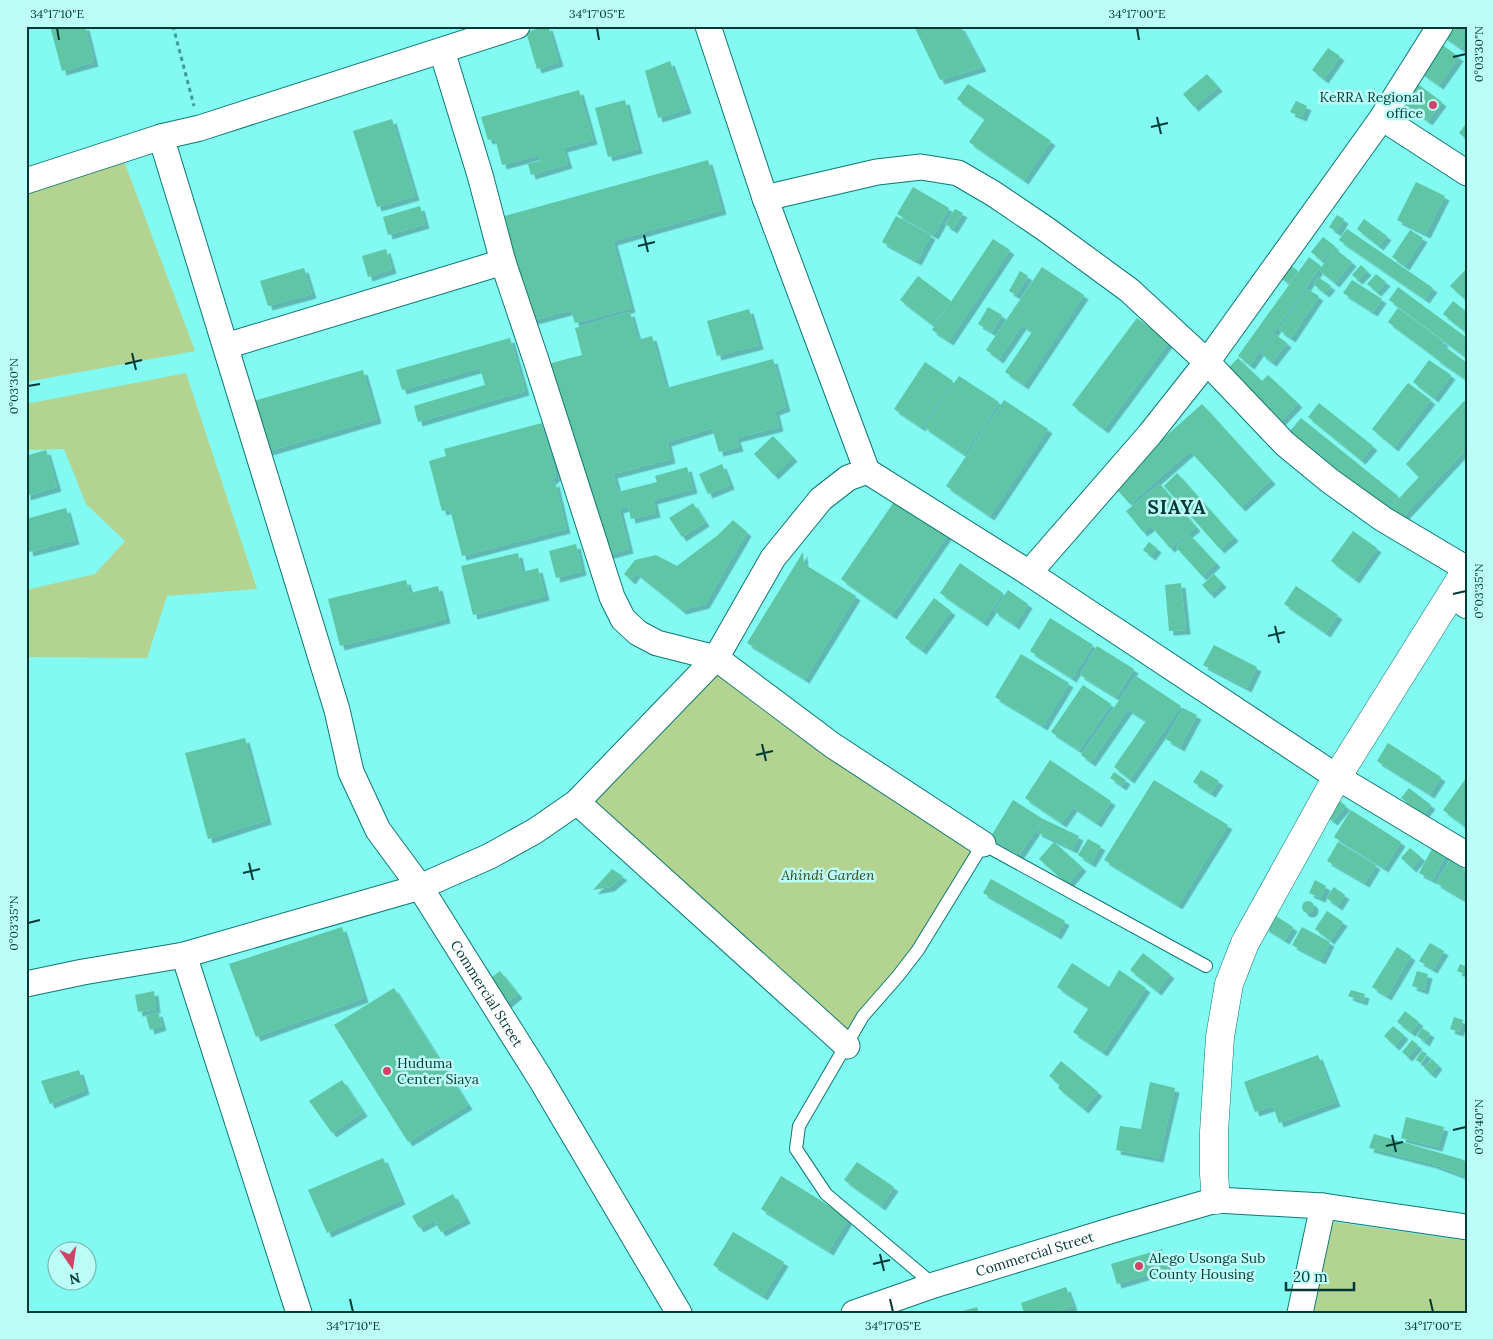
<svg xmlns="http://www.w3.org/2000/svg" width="1493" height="1339" viewBox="0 0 1493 1339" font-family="Lora,serif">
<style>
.green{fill:#b3d491}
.building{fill:#5ec5a4;filter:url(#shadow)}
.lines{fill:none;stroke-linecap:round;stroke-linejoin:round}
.service-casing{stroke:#0f7974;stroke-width:14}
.minor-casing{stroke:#0f7974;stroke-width:27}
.secondary-casing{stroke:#0f7974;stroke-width:29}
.path{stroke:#429a94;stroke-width:3;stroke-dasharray:4 4;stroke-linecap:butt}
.service{stroke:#fff;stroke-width:12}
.minor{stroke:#fff;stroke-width:25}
.secondary{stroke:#fff;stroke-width:28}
.ticks{fill:none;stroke:#003936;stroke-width:2}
.poi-dot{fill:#d24366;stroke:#bcfdf8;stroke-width:2}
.labels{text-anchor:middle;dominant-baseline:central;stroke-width:5;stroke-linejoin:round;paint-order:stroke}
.poi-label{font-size:14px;fill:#003936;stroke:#bcfdf8;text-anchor:start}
.park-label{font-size:14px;font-style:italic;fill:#344a19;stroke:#bcfdf8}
.street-label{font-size:14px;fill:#003936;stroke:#bcfdf8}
.district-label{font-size:19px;font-weight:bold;letter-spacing:1px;fill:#003936;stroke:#bcfdf8}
.neatline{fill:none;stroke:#003936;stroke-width:2}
.ticks-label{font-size:12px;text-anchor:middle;fill:#003936}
</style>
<defs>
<filter id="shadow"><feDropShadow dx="4.5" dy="4.5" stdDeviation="0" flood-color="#0004"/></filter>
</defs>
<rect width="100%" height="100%" fill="#82f9f1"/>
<!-- green -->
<g class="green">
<path d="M121 153 195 351 26 382V184Z"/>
<path d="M186 373 257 589 167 596 147 658 26 657V590L95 574 125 541 86 504 64 449 26 450V404Z"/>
<path d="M716 658 983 844 847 1046 587 811Z"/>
<path d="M1320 1220 1467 1241V1313H1303Z"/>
</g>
<!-- building -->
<g class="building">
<path d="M50 26H85L94 62 62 71Z"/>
<path d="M548 26 559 62 537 69 526 32Z"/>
<path d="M914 26H960L982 67 940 80Z"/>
<path d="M1450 26H1465L1467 28V40L1461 48 1443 36Z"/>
<path d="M1437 41 1459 57 1439 85 1416 69Z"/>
<path d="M1328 48 1340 56 1324 79 1312 70Z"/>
<path d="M670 61 687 109 658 118 645 71Z"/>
<path d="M1207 74 1218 87 1194 107 1183 94Z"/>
<path d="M1414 81 1442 102 1428 121 1400 100Z"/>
<path d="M968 84 1051 141 1024 180 969 142 985 119 957 99Z"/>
<path d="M579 90 593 140 563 148 568 164 531 175 528 164 540 161 539 155 502 165 495 138 488 140 481 117Z"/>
<path d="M625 100 638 149 608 157 595 108Z"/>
<path d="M1296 101 1307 106 1302 117 1290 112Z"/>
<path d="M392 119 415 196 377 207 353 131Z"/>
<path d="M1465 125 1467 127V136L1465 138 1459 133Z"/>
<path d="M708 160 722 210 613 241 631 308 575 323 571 310 530 321 501 217Z"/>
<path d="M1416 182 1445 196 1426 234 1397 220Z"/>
<path d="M913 187 949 208 934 235 897 214Z"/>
<path d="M420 206 425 224 388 235 383 217Z"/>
<path d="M955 209 963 213 953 229 945 224Z"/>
<path d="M1337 215 1344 219 1337 232 1329 227Z"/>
<path d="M896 216 931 235 917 261 882 242Z"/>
<path d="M1364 219 1387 236 1379 246 1357 229Z"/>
<path d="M1347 229 1433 288 1425 299 1339 240Z"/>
<path d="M1410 230 1423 238 1405 266 1392 257Z"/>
<path d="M1323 237 1335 246 1322 261 1311 252Z"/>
<path d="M993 239 1010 250 949 341 932 330Z"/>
<path d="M386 249 392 269 368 277 362 256Z"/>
<path d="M1335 249 1352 262 1335 283 1319 270Z"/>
<path d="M1309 257 1321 266 1250 365 1238 356Z"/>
<path d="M1282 259 1298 271 1288 283 1273 271Z"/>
<path d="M1361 265 1367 271 1358 280 1352 275Z"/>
<path d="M1042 267 1084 295 1024 385 1005 372 1032 332 1022 325 999 359 986 350Z"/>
<path d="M304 268 312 294 268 306 260 281Z"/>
<path d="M1467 268V297L1465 299 1450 286Z"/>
<path d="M1020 271 1028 276 1016 295 1009 291Z"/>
<path d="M1376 274 1386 282 1377 292 1367 284Z"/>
<path d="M918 276 951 301 933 325 900 300Z"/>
<path d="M1318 277 1331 286 1325 293 1313 284Z"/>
<path d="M1352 280 1382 299 1373 312 1343 293Z"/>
<path d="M1398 287 1467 338V358L1389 300Z"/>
<path d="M1307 289 1319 296 1291 338 1279 330Z"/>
<path d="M1453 301 1467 312V333L1443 314Z"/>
<path d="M988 307 1002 315 992 332 978 324Z"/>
<path d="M1398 308 1444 342 1434 356 1388 322Z"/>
<path d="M749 309 759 345 717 356 707 321Z"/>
<path d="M630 312 638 340 652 336 666 388 773 359 786 407 775 411 779 427 736 438 739 447 719 452 712 428 667 442 671 459 613 474 618 492 657 482 655 476 687 467 693 489 653 500 656 513 631 519 628 506 619 509 629 549 599 557 548 364 582 355 575 328Z"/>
<path d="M1137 318 1169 342 1104 429 1072 405Z"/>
<path d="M1275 334 1287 343 1272 362 1261 354Z"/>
<path d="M510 338 525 391 418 422 414 406 485 385 480 368 402 390 396 370Z"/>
<path d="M1444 346 1467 363V380L1435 358Z"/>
<path d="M1238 358 1262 381 1268 375 1298 403 1280 422 1226 370Z"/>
<path d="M1429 360 1451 375 1434 398 1413 382Z"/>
<path d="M925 362 953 381 921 427 894 409Z"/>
<path d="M363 370 377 419 265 452 250 402Z"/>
<path d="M959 376 999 402 964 454 924 427Z"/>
<path d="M1408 383 1431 400 1394 447 1372 429Z"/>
<path d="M1004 400 1048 429 990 516 946 486Z"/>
<path d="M1464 401 1467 403V448L1401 519 1390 508 1419 477 1406 464Z"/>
<path d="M1319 403 1373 446 1361 460 1308 417Z"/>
<path d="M1202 404 1271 480 1241 507 1190 451 1130 504 1112 484Z"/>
<path d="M1301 418 1398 496 1387 509 1290 431Z"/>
<path d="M542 423 556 476 548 484 555 482 566 529 462 556 450 509 442 511 429 461 446 456 444 449Z"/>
<path d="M773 436 793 457 774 475 754 454Z"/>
<path d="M46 450 57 487 26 496V456Z"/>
<path d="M722 464 730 485 708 494 699 474Z"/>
<path d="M1177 473 1234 537 1220 549 1164 486Z"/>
<path d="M1160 484 1196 527 1170 548 1151 526 1143 532 1126 511Z"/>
<path d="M896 499 948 534 892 615 841 579Z"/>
<path d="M693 503 705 522 682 537 669 518Z"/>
<path d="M66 508 75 540 29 552 26 541V519Z"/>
<path d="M733 520 747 532 705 604 682 610 636 573 631 580 624 574 635 560 656 555 677 566 718 535Z"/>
<path d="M1353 531 1377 548 1355 579 1331 561Z"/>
<path d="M1190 535 1216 563 1202 576 1176 547Z"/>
<path d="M1149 542 1157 548 1151 556 1143 550Z"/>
<path d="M576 544 582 571 556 578 549 551Z"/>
<path d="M803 552 804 564 856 596 805 679 747 643Z"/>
<path d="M518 553 522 572 538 568 545 596 473 615 461 566Z"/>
<path d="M960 563 1003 593 983 622 940 593Z"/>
<path d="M1214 574 1222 583 1210 594 1202 585Z"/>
<path d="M406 580 410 593 438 586 446 619 340 646 328 599Z"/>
<path d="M1181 583 1186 630 1169 631 1165 585Z"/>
<path d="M1296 586 1338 615 1326 633 1284 604Z"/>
<path d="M1008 590 1028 604 1015 625 994 611Z"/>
<path d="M934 598 951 611 922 650 905 638Z"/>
<path d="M1050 618 1093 645 1072 678 1030 651Z"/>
<path d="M1214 645 1257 667 1247 688 1203 665Z"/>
<path d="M1097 646 1134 669 1116 697 1080 675Z"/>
<path d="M1021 654 1069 683 1043 726 995 697Z"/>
<path d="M1136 676 1181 706 1130 779 1114 767 1146 721 1128 709 1091 762 1081 755Z"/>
<path d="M1083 685 1111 704 1079 750 1051 732Z"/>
<path d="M1183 708 1197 715 1180 747 1166 739Z"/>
<path d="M245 738 267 820 208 839 185 753Z"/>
<path d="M1388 743 1441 777 1430 794 1377 761Z"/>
<path d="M1050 760 1111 801 1097 823 1073 807 1062 823 1025 798Z"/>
<path d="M1201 770 1219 781 1211 793 1193 782Z"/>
<path d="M1114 772 1126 780 1122 786 1110 778Z"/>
<path d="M1467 777V819L1463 825 1443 810Z"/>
<path d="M1154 780 1228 825 1178 905 1104 860Z"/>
<path d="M1409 788 1431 805 1423 815 1401 798Z"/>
<path d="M1336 798 1346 806 1333 821 1323 813Z"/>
<path d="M1013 800 1043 819 1079 836 1073 849 1037 832 1043 819 1019 855 990 838Z"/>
<path d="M1351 810 1401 842 1384 868 1334 837Z"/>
<path d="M1088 839 1101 846 1091 863 1078 855Z"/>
<path d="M1054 842 1082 867 1068 884 1039 859Z"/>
<path d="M1338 842 1376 865 1365 883 1327 861Z"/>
<path d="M1433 847 1446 854 1433 880 1419 873Z"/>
<path d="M1410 848 1421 857 1412 868 1401 858Z"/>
<path d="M1450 860 1467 871V897L1465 900 1436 883Z"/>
<path d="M612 869 623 876 610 887 593 890Z"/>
<path d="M991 879 1065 921 1057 935 983 893Z"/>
<path d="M1315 880 1326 886 1321 898 1309 893Z"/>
<path d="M1334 887 1345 895 1338 906 1326 898Z"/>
<circle cx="1308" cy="907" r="6"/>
<path d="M1327 911 1343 922 1330 940 1315 929Z"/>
<path d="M1273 914 1293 927 1285 940 1264 927Z"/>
<path d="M342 927 364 998 256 1037 229 964Z"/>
<path d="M1302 927 1330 942 1321 960 1292 945Z"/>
<path d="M1430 943 1444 951 1433 969 1419 961Z"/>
<path d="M1397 947 1411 956 1387 996 1372 987Z"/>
<path d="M1143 953 1170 974 1157 991 1130 970Z"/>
<path d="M1072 963 1109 987 1119 970 1146 988 1103 1052 1073 1032 1089 1008 1057 987Z"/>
<path d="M1460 964 1467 967V975L1457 971Z"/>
<path d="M500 971 518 994 506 1004 488 980Z"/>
<path d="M1417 971 1428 974 1424 990 1412 986Z"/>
<path d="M394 988 468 1105 408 1142 334 1025Z"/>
<path d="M1351 990 1365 994 1363 1001 1348 996Z"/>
<path d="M154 991 156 1009 138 1012 135 995Z"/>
<path d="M1405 1011 1419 1022 1411 1032 1397 1022Z"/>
<path d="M158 1012 162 1026 150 1030 146 1016Z"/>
<path d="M1454 1017 1463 1020 1459 1032 1450 1029Z"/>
<path d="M1393 1026 1404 1035 1395 1046 1384 1036Z"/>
<path d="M1422 1028 1430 1033 1425 1042 1417 1036Z"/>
<path d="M1412 1040 1418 1045 1408 1057 1402 1052Z"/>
<path d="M1422 1051 1427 1054 1421 1063 1416 1060Z"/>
<path d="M1318 1055 1336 1102 1279 1123 1273 1106 1255 1112 1244 1082Z"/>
<path d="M1432 1059 1438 1065 1431 1074 1424 1068Z"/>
<path d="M1061 1061 1098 1092 1084 1109 1058 1088 1060 1085 1049 1076Z"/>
<path d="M79 1070 85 1090 50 1104 41 1081Z"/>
<path d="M342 1080 363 1112 332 1133 309 1101Z"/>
<path d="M1150 1082 1175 1088 1159 1158 1116 1150 1120 1126 1141 1129Z"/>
<path d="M1406 1117 1444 1127 1438 1147 1401 1138Z"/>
<path d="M1374 1134 1461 1159 1467 1162V1177L1432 1164 1369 1148Z"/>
<path d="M383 1158 401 1200 327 1233 308 1190Z"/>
<path d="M857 1162 894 1187 881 1206 844 1180Z"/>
<path d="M781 1176 849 1218 829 1251 761 1209Z"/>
<path d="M453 1194 466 1219 441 1232 434 1220 419 1228 412 1216Z"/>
<path d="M733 1232 784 1262 763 1296 713 1265Z"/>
<path d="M1162 1249 1168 1269 1117 1284 1111 1264Z"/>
<path d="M1066 1287 1073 1306 1053 1313H1024L1021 1303Z"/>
<path d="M977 1307 979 1313H959V1312Z"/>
</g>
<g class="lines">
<defs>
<path id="service" d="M934 1285 826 1194 796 1149 799 1126 863 1016 898 976 918 950 983 844 1206 966"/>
<g id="minor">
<path d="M708 26 765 198 867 471"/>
<path d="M442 51 480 175 503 262 536 360 612 597 623 619 638 633 657 643 716 658 832 745 983 844"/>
<path d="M1382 118 1467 173"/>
<path d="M161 137 337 710 351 772 378 830 420 887 490 856 535 831 577 802 716 658 773 558 821 499 848 478 867 471 1029 573 1337 777 1467 855"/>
<path d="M26 181 161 137 200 128 517 26"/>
<path d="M765 198 877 172 921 167 958 173 994 194 1047 230 1129 290 1207 362 1285 444 1330 481 1383 519 1467 569"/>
<path d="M226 346 503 262"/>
<path d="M1029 573 1150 434 1207 362 1382 118 1440 26"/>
<path d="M1451 595 1467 606"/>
<path d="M577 802 847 1046"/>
<path d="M184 955 299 1313"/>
<path id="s1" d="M26 984 83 972 184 955 420 887 540 1078 679 1313"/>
<path id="s2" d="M854 1313 934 1285 1116 1229 1216 1200 1323 1206 1467 1227"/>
<path d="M1300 1313 1323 1206"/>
</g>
<path id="secondary" d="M1216 1200 1214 1174V1132L1220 1037 1229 984 1245 943 1337 777 1467 569"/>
</defs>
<!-- service casing -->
<use href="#service" class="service-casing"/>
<!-- minor casing -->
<use href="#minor" class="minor-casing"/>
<!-- secondary casing -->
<use href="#secondary" class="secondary-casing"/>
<!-- path -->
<path class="path" d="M173 26 194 106"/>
<!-- service -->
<use href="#service" class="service"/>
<!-- minor -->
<use href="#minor" class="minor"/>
<!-- secondary -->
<use href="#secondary" class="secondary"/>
</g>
<!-- ticks -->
<path class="ticks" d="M57 28 59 40M597 28 599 40M1137 28 1139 40M1453 57 1466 54M1157 117 1161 134M1151 127 1168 123M644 235 648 252M638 246 655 242M132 353 136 370M125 364 142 360M28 386 40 384M1453 594 1466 591M1275 626 1279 643M1268 636 1285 632M762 744 766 761M756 755 773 751M249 863 253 880M243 873 260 869M28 923 40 920M1453 1130 1466 1127M1392 1135 1396 1152M1386 1146 1403 1142M880 1254 884 1271M873 1264 890 1260M350 1299 353 1312M890 1299 893 1312M1430 1299 1433 1312"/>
<!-- markers -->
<g class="poi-dot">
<circle cx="1433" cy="105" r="5"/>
<circle cx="387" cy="1071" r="5"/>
<circle cx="1139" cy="1266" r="5"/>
</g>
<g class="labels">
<!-- poi labels -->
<g class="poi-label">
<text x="1423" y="97" text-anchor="end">KeRRA Regional<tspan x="1423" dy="16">office</tspan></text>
<text x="397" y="1063">Huduma<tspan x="397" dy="16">Center Siaya</tspan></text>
<text x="1149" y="1258">Alego Usonga Sub<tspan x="1149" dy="16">County Housing</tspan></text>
</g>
<!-- park labels -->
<g class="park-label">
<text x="828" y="875">Ahindi Garden</text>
</g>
<!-- street labels -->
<g class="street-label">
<text stroke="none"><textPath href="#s1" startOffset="532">Commercial Street</textPath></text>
<text stroke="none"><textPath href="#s2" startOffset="190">Commercial Street</textPath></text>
</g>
<!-- district labels -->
<g class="district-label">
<text x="1177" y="507">SIAYA</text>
</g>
</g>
<!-- border -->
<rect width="1493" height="1339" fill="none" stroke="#bcfdf8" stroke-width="55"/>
<!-- north arrow -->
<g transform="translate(72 1266) rotate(167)"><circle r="24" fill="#bcfdf8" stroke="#71afaa"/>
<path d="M0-4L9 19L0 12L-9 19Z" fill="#d24366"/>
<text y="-8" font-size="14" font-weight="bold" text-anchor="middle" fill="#003936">N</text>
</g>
<!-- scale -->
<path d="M1286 1282v8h68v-8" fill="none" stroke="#003936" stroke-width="2.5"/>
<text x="1293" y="1282" font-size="15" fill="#003936" stroke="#bcfdf8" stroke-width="4" paint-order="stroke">20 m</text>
<rect x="28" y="28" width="1438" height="1284" class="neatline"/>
<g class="ticks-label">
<text x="57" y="18">34°17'10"E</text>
<text x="597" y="18">34°17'05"E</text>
<text x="1137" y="18">34°17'00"E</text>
<text transform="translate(1479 54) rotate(-90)" y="4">0°03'30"N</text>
<text transform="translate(14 386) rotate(-90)" y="4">0°03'30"N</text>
<text transform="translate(1479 591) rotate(-90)" y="4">0°03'35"N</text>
<text transform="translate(14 923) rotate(-90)" y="4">0°03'35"N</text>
<text transform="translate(1479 1127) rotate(-90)" y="4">0°03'40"N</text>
<text x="353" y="1330">34°17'10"E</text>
<text x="893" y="1330">34°17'05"E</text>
<text x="1433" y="1330">34°17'00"E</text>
</g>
</svg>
